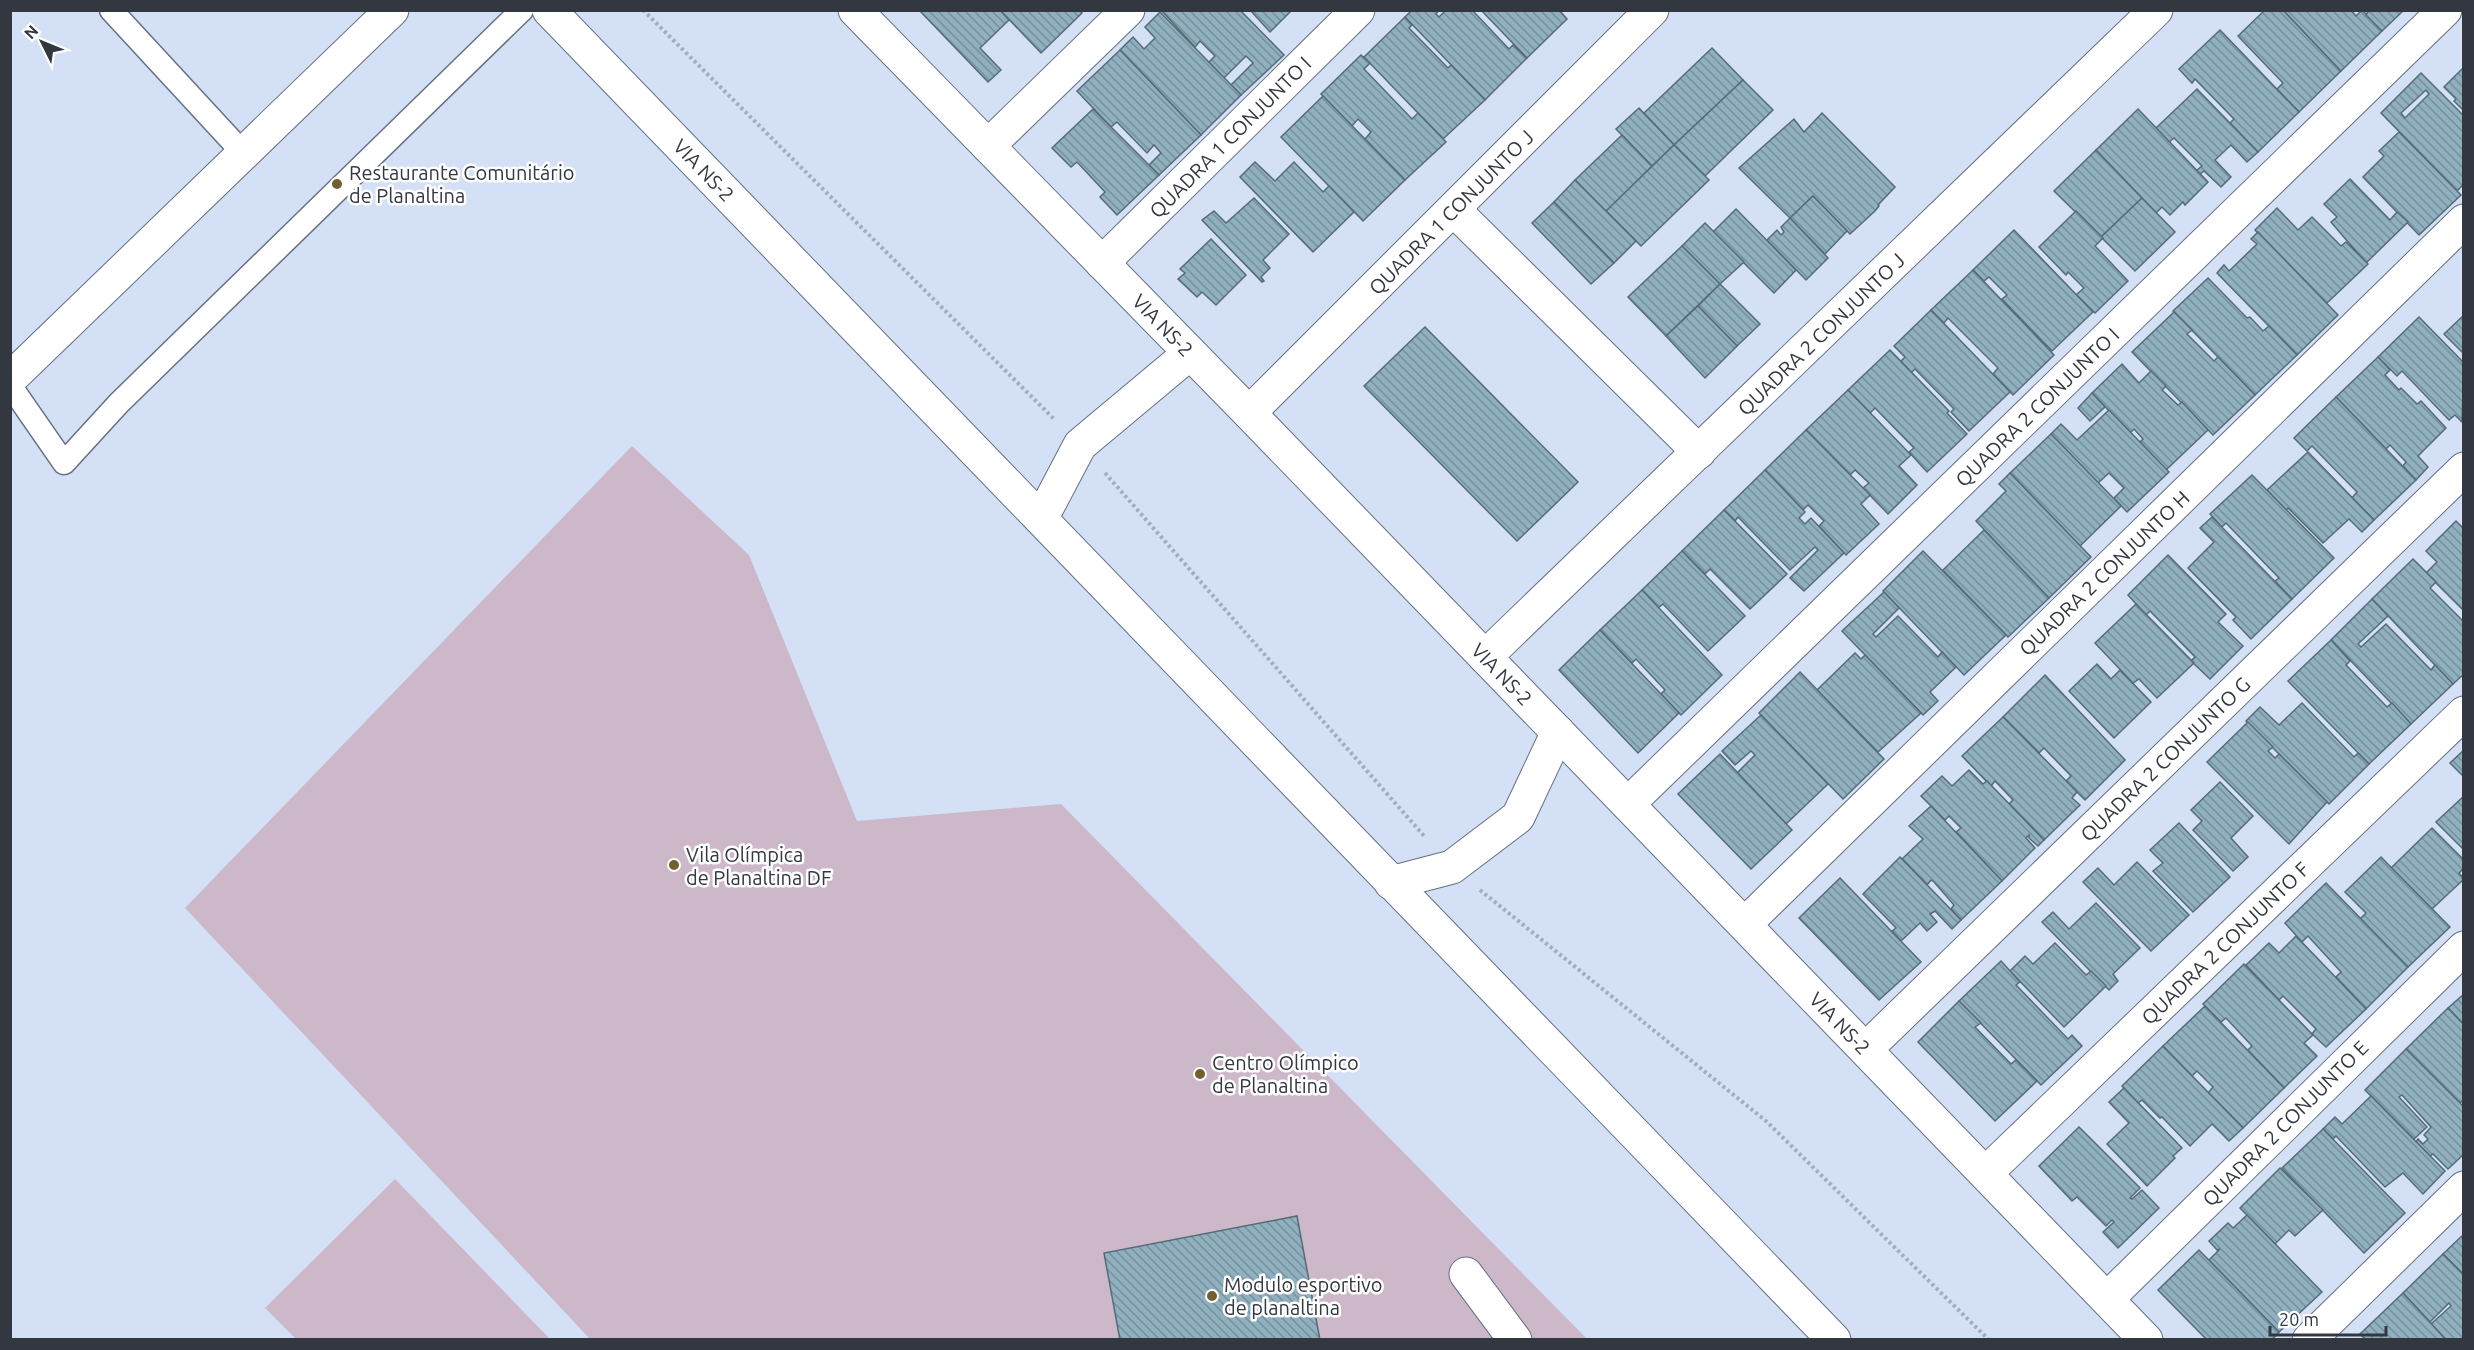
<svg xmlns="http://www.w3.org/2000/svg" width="2474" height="1350" viewBox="0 0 2474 1350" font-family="Ubuntu,sans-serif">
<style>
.grass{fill:#ccb8c9}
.building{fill:url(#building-back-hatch);stroke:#546c77;stroke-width:1.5;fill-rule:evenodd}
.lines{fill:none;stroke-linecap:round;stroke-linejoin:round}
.service-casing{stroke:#657083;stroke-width:25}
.minor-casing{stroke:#657083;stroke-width:35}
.tertiary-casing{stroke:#657083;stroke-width:35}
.path{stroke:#a2acbe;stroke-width:4;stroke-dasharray:3 3;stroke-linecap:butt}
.service{stroke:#fff;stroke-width:22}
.minor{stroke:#fff;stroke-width:33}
.tertiary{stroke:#fff;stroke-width:33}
.poi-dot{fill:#70602e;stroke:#fff;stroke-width:2}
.labels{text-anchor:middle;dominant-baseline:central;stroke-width:5;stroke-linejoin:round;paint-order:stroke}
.street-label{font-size:20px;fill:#333740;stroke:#fff}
.poi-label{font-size:20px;fill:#333740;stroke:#fff;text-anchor:start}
</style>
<defs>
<pattern id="building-back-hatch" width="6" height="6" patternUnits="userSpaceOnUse" patternTransform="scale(1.5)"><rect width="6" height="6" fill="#90b0bf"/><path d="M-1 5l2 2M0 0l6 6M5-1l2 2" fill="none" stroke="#76909d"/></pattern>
</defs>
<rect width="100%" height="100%" fill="#d3e0f6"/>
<!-- grass -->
<g class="grass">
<path d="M632 446 749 555 857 821 1061 804 1587 1339H590L185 908Z"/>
<path d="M395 1179 550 1339H296L265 1308Z"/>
</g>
<!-- building -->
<g class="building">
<path d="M919 10H1000L1009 20 980 48 1001 70 988 82Z"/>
<path d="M1000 10H1079L1082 13 1041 53Z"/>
<path d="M1161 10H1240L1284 55 1241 95 1231 85 1253 63 1246 56 1224 78 1209 62 1215 56 1200 41 1195 47Z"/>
<path d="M1250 10H1292L1270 32Z"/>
<path d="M1412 10H1439L1436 14 1439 17 1446 10H1472L1509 49 1513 45 1527 58 1485 100 1405 17Z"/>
<path d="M1481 10H1559L1567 19 1527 58Z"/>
<path d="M2265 10H2283L2341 71 2299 112 2277 89 2283 83 2238 36Z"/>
<path d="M2283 10H2351L2356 16 2362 10 2382 31 2341 71Z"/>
<path d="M2369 10H2404L2382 31 2366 15Z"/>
<path d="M1160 12 1241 95 1201 135 1120 50 1133 37 1144 49 1155 38 1145 27Z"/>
<path d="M1405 17 1412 25 1409 28 1448 68 1451 65 1485 100 1443 139 1364 57Z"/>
<path d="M2220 30 2299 112 2258 152 2230 123 2234 119 2195 79 2192 83 2179 69Z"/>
<path d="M1712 48 1743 80 1674 145 1644 113Z"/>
<path d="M1120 50 1201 135 1159 175 1149 165 1161 153 1154 145 1147 153 1117 122 1111 127 1077 91Z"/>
<path d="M1361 55 1370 63 1364 69 1412 119 1418 113 1446 142 1405 180 1365 139 1371 132 1358 119 1352 126 1321 94Z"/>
<path d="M2464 67V111L2454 101 2456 99 2444 87Z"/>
<path d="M2421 73 2464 116V184L2457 191 2381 113ZM2426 90 2429 94 2405 118 2401 113Z"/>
<path d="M1743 80 1773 110 1704 177 1674 145Z"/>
<path d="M2197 89 2258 152 2247 162 2231 145 2215 160 2231 177 2221 187 2204 171 2200 174 2196 171 2202 166 2174 138 2169 142 2156 128Z"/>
<path d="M1323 96 1405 180 1363 221 1281 137Z"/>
<path d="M1639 108 1674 145 1652 166 1616 129Z"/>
<path d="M1093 109 1159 175 1117 215 1100 197 1105 192 1077 162 1071 167 1052 148Z"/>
<path d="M2138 109 2208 182 2185 205 2183 202 2170 215 2162 207 2156 213 2096 150Z"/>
<path d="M1822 113 1895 187 1878 205 1879 206 1875 211 1850 234 1813 196 1790 218 1739 168 1794 119 1804 132Z"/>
<path d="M2399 132 2461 195 2419 235 2363 177 2384 156 2379 151Z"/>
<path d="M1622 135 1652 166 1606 212 1575 180Z"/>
<path d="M1674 145 1709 180 1641 246 1606 211Z"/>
<path d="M2096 150 2142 198 2101 237 2054 191Z"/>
<path d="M1255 162 1275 181 1294 162 1323 192 1329 186 1354 212 1313 252 1240 177Z"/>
<path d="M2350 179 2390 220 2397 212 2408 222 2366 263 2331 222 2337 217 2324 204Z"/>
<path d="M1575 180 1636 241 1614 263 1554 202Z"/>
<path d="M1813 196 1847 231 1825 254 1790 218Z"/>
<path d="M1254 198 1289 234 1263 260 1270 268 1261 277 1264 281 1262 282 1202 220 1214 211 1226 223Z"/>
<path d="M2142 198 2175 232 2135 271 2101 237Z"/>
<path d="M1554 202 1614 263 1591 284 1532 223Z"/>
<path d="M2277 208 2298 230 2312 217 2341 246 2346 242 2368 264 2326 304 2255 230Z"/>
<path d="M1736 209 1796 270 1774 293 1713 232Z"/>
<path d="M2076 211 2103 238 2095 246 2128 281 2095 313 2076 295 2084 288 2068 272 2066 275 2039 247Z"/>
<path d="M1790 218 1828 258 1806 280 1767 240 1777 230 1781 235 1784 232 1781 227Z"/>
<path d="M1705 223 1744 262 1720 284 1682 246Z"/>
<path d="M2014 230 2093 312 2052 351 2002 299 2007 295 1989 277 1984 281 1973 270Z"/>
<path d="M2258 232 2338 315 2297 355 2217 273 2224 265 2229 271 2257 244 2251 239Z"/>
<path d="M1211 239 1246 275 1216 305 1202 292 1197 297 1178 279 1185 273 1180 269Z"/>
<path d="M1682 246 1720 284 1666 336 1628 297Z"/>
<path d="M1973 270 2054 355 2013 395 1993 374 1998 368 1948 318 1944 323 1931 310Z"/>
<path d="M2208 278 2247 318 2250 317 2263 331 2269 326 2297 355 2255 395 2173 311Z"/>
<path d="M1720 284 1760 324 1737 346 1698 306Z"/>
<path d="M1698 306 1737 346 1705 378 1666 336Z"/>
<path d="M1931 310 2010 392 1969 431 1951 412 1954 409 1915 369 1911 373 1901 361 1905 357 1894 346Z"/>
<path d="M2174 312 2192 330 2187 334 2214 361 2218 357 2255 395 2213 435 2132 352Z"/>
<path d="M2464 315V354L2444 334Z"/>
<path d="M2419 317 2464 363 2462 422 2455 415 2449 420 2402 371 2397 376 2378 357Z"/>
<path d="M1425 327 1578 482 1517 541 1364 386Z"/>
<path d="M1890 350 1949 411 1947 413 1967 434 1927 472 1909 452 1914 448 1875 408 1870 413 1848 390Z"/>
<path d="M2378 357 2390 370 2385 375 2399 390 2401 388 2417 404 2421 401 2446 428 2418 456 2428 467 2416 480 2403 466 2406 462 2390 445 2386 449 2336 397Z"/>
<path d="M2122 364 2139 383 2151 371 2166 386 2162 390 2178 405 2182 402 2208 430 2166 470 2140 442 2143 439 2134 429 2130 433 2092 393Z"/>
<path d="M1848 390 1911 455 1899 466 1917 485 1888 514 1863 488 1869 483 1855 470 1850 475 1806 430Z"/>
<path d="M2092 393 2105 407 2090 421 2078 408Z"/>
<path d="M2336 397 2416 480 2374 520 2352 498 2357 492 2312 446 2307 451 2294 438Z"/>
<path d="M2109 410 2169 472 2127 512 2114 498 2124 488 2109 473 2098 483 2051 434 2061 424 2077 440Z"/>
<path d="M1806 430 1870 495 1861 504 1879 524 1846 555 1819 526 1824 521 1808 505 1803 510 1765 470Z"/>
<path d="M2051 434 2121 506 2080 546 2010 473Z"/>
<path d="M2308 452 2374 520 2362 532 2349 519 2323 543 2288 508 2286 510 2267 490Z"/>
<path d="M1765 470 1805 512 1799 518 1805 524 1811 518 1844 553 1804 591 1790 578 1818 550 1815 547 1790 570 1738 517 1735 521 1724 510Z"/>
<path d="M2010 473 2091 557 2049 598 1976 521 2006 491 1999 484Z"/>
<path d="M2252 475 2334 558 2292 599 2275 581 2279 578 2226 523 2222 527 2210 514Z"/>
<path d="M1724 510 1787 574 1750 609 1710 569 1705 574 1682 551Z"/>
<path d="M2212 517 2292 599 2251 639 2233 620 2236 617 2188 568 2214 542 2200 528Z"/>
<path d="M2456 521 2464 529V611L2426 573 2437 562 2426 551Z"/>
<path d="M1984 530 2049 598 2008 637 1943 570Z"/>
<path d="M1682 551 1745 616 1708 651 1663 604 1658 608 1642 590Z"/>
<path d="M1923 551 2006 635 1964 675 1883 591Z"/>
<path d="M2168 555 2226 614 2218 622 2243 646 2210 679 2191 661 2195 657 2150 611 2146 615 2128 595Z"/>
<path d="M2413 559 2436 582 2430 588 2464 622V674L2453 684 2372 599Z"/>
<path d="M1642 590 1722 675 1681 715 1661 694 1665 690 1636 659 1632 663 1600 630Z"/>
<path d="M1884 592 1899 608 1873 634 1876 637 1898 616 1938 657 1942 652 1956 667 1930 692 1938 701 1923 715 1842 631Z"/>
<path d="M2372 599 2388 616 2358 644 2361 647 2386 624 2431 670 2435 665 2453 684 2411 724 2331 640Z"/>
<path d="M2136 604 2194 663 2157 698 2139 679 2133 683 2095 643Z"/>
<path d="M1600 630 1679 713 1638 753 1559 670Z"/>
<path d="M2331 640 2350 661 2346 665 2387 707 2392 703 2411 724 2369 764 2288 681Z"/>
<path d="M1855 653 1861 659 1865 655 1921 713 1878 752 1817 690Z"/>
<path d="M2097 664 2111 679 2120 670 2151 702 2114 738 2069 691Z"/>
<path d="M1800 672 1884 759 1843 799 1759 713Z"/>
<path d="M2045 675 2125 760 2085 800 2066 781 2071 776 2044 748 2039 753 2003 717Z"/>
<path d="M2302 703 2354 757 2358 753 2369 764 2329 804 2246 721 2260 707 2279 725Z"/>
<path d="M1761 715 1828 784 1786 824 1737 773 1755 755 1751 751 1735 765 1722 751Z"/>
<path d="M2003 717 2077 792 2072 798 2080 805 2044 840 2009 804 2013 800 1995 781 1991 786 1962 756Z"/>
<path d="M2248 722 2273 747 2268 751 2275 758 2279 754 2327 802 2289 844 2207 762Z"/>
<path d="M2464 750V777L2450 763Z"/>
<path d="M1720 754 1792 830 1751 869 1678 794Z"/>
<path d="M1969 770 1983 784 1987 781 2044 840 2038 846 2029 838V835L2026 838 2035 848 2002 881 1956 832 1961 828 1949 816 1945 820 1921 796 1942 776 1952 786Z"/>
<path d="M2220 782 2253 816 2231 838 2248 857 2233 871 2193 830 2202 821 2191 810Z"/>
<path d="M2464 796V850L2436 822Z"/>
<path d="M1931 806 2002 881 1961 920 1951 909 1954 905 1934 882 1931 880 1927 885 1902 859 1923 839 1909 826Z"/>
<path d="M2179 823 2230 877 2193 912 2153 871 2163 863 2150 850Z"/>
<path d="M2432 828 2464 860V868L2459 873 2464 879 2432 909 2391 868Z"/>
<path d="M1900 857 1961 920 1952 929 1935 911 1930 914 1937 922 1927 931 1920 923 1901 941 1892 931 1896 928 1863 894Z"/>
<path d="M2381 857 2450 927 2408 967 2360 919 2366 913 2345 892Z"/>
<path d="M2137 862 2189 915 2151 951 2083 882 2098 868 2114 885Z"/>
<path d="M1840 878 1921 962 1879 1000 1799 918Z"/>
<path d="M2326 883 2408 967 2366 1009 2336 977 2341 972 2308 936 2302 942 2285 923Z"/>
<path d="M2096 903 2140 948 2113 974 2118 981 2109 990 2042 922 2053 912 2069 929Z"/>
<path d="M2296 936 2366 1009 2326 1047 2312 1034 2316 1029 2283 996 2279 1000 2246 965 2269 943 2279 953Z"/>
<path d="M2055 943 2086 975 2091 971 2106 986 2064 1027 2010 971 2025 956 2033 964Z"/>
<path d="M2001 961 2020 982 2016 985 2068 1039 2072 1035 2082 1046 2041 1085 1959 1001Z"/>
<path d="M2244 964 2313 1035 2304 1043 2317 1056 2284 1088 2248 1050 2252 1046 2226 1018 2221 1022 2203 1004Z"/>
<path d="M2464 994V1025L2448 1008Z"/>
<path d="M1959 1001 1981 1023 1975 1027 2011 1064 2016 1060 2037 1081 1995 1121 1918 1042Z"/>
<path d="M2205 1006 2284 1088 2243 1128 2208 1093 2213 1087 2197 1071 2192 1076 2163 1046Z"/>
<path d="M2448 1008 2464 1025V1102L2462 1101 2460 1103 2406 1049Z"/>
<path d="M2163 1046 2243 1128 2229 1141 2212 1124 2190 1146 2162 1117 2160 1118 2142 1100 2138 1103 2122 1086Z"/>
<path d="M2406 1049 2464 1107V1154L2448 1169 2433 1154 2430 1156 2416 1142 2418 1139 2423 1144 2428 1139 2424 1135 2431 1127 2402 1095 2399 1097 2427 1127 2414 1139 2365 1090Z"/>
<path d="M2124 1088 2182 1148 2173 1156 2175 1158 2147 1186 2107 1144 2129 1123 2109 1102Z"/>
<path d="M2371 1096 2445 1171 2423 1194 2403 1173 2385 1187 2336 1136 2333 1139 2323 1129 2335 1117 2342 1124Z"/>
<path d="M2079 1127 2140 1188 2130 1198 2132 1199 2142 1190 2159 1208 2118 1248 2103 1232 2114 1222 2112 1220 2106 1226 2077 1197 2072 1201 2039 1166Z"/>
<path d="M2323 1129 2405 1213 2364 1253 2282 1168Z"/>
<path d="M2280 1168 2323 1210 2295 1236 2289 1230 2275 1244 2240 1208Z"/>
<path d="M2247 1215 2322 1292 2279 1332 2209 1260 2220 1249 2217 1250 2209 1241 2228 1223 2233 1228Z"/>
<path d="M1297 1216 1320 1340H1120L1104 1253Z"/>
<path d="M2464 1234V1275L2443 1254Z"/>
<path d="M2199 1250 2279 1332 2272 1340H2207L2158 1290Z"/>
<path d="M2443 1254 2464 1275V1340H2446L2431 1324 2451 1306 2449 1303 2430 1322 2403 1293Z"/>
<path d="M2403 1293 2430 1322 2446 1340H2366L2360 1334Z"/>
</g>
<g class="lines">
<defs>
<g id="service">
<path d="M111 10 244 154"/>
<path d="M10 385 64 463 119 403 522 10"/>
</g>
<g id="minor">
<path d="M988 146 1128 10"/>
<path d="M1454 210 1699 452"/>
<path d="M1102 263 1358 10"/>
<path d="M10 379 392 10"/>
<path d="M1249 413 1652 10"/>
<path d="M1485 657 2156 10"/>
<path d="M1628 804 2445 10"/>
<path d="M1745 924 2464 221"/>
<path d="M1866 1049 2464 469"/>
<path d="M1986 1173 2464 713"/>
<path d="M1466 1274 1515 1340"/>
<path d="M2107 1299 2464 948"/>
<path d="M2309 1340 2464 1188"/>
</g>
<g id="tertiary">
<path d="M549 10 1834 1340"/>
<path d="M855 10 1249 413 2146 1340"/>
<path d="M1041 519 1080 445 1190 353"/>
<path d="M1391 883 1452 867 1518 817 1558 732"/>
</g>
</defs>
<!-- service casing -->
<use href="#service" class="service-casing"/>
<!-- minor casing -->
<use href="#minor" class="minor-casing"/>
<!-- tertiary casing -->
<use href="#tertiary" class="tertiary-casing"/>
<!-- path -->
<g class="path">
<path d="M643 10 1055 420"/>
<path d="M1105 473 1425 837"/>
<path d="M1480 890 1766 1121 1989 1340"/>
</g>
<!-- service -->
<use href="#service" class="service"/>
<!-- minor -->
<use href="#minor" class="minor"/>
<!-- tertiary -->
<use href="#tertiary" class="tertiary"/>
</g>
<!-- markers -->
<g class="poi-dot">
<circle cx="337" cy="184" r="6"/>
<circle cx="674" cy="865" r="6"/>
<circle cx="1200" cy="1074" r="6"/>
<circle cx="1212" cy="1296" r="6"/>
</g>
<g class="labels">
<!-- street labels -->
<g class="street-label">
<text transform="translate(1230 137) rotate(-45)">QUADRA 1 CONJUNTO I</text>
<text transform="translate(704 170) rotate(46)">VIA NS-2</text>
<text transform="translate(1451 212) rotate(-45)">QUADRA 1 CONJUNTO J</text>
<text transform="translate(1163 325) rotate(46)">VIA NS-2</text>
<text transform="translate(1821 334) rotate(-44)">QUADRA 2 CONJUNTO J</text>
<text transform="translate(2037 407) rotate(-44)">QUADRA 2 CONJUNTO I</text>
<text transform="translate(2104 573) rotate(-44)">QUADRA 2 CONJUNTO H</text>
<text transform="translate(1502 674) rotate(46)">VIA NS-2</text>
<text transform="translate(2165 759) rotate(-44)">QUADRA 2 CONJUNTO G</text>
<text transform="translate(2225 943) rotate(-44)">QUADRA 2 CONJUNTO F</text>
<text transform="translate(1840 1023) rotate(46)">VIA NS-2</text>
<text transform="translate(2285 1123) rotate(-45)">QUADRA 2 CONJUNTO E</text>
</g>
<!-- poi labels -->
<g class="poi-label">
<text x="349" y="172">Restaurante Comunitário<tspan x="349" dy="23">de Planaltina</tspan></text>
<text x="686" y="854">Vila Olímpica<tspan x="686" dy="23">de Planaltina DF</tspan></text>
<text x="1212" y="1062">Centro Olímpico<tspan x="1212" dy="23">de Planaltina</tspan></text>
<text x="1224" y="1284">Modulo esportivo<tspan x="1224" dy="23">de planaltina</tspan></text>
</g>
</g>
<!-- border -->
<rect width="2474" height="1350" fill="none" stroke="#333740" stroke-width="24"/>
<!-- north arrow -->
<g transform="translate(42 42) rotate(313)" stroke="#ffffff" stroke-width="4.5" paint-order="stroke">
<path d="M0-4.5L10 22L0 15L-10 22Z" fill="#333740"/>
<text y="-9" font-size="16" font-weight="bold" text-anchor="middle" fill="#333740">N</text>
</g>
<!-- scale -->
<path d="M2270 1326v9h116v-9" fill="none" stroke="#333740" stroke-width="3"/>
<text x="2279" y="1326" font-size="18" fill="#333740" stroke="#ffffff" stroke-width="4.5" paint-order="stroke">20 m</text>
</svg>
